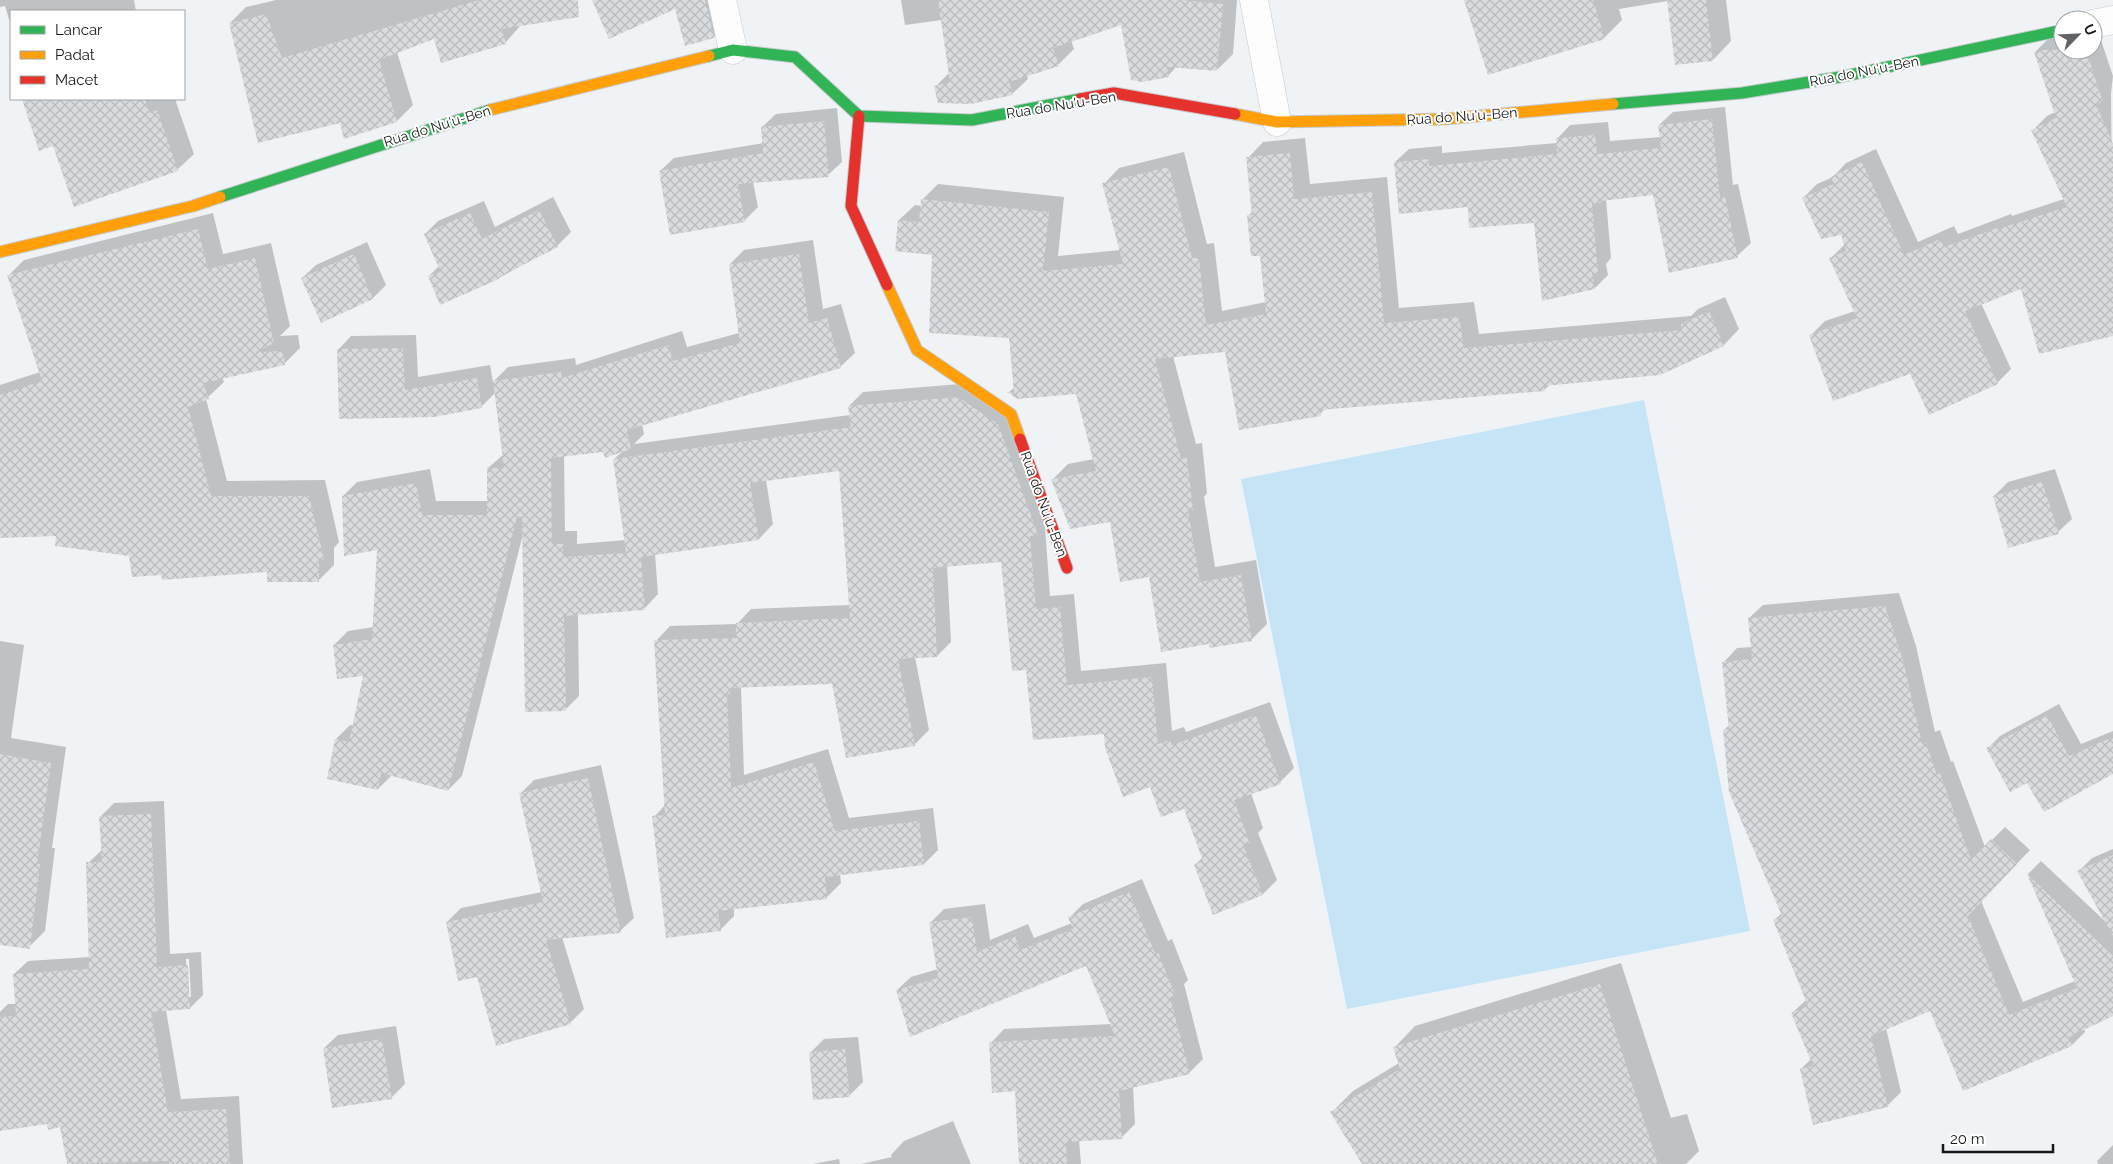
<svg xmlns="http://www.w3.org/2000/svg" width="2113" height="1164" viewBox="0 0 2113 1164" font-family="Raleway,sans-serif">
<style>
.grass{fill:#c5e5f7}
.shadow{fill:#0003;fill-rule:evenodd}
.building{fill:url(#building-cross-hatch)}
.lines{fill:none;stroke-linecap:round;stroke-linejoin:round}
.street-casing{stroke:#c7cacd;stroke-width:29}
.fast-casing{stroke:#c7cacd;stroke-width:13}
.slow-casing{stroke:#c7cacd;stroke-width:13}
.jam-casing{stroke:#c7cacd;stroke-width:13}
.street{stroke:#fdfdfe;stroke-width:28}
.fast{stroke:#30b455;stroke-width:11}
.slow{stroke:#ff9f0a;stroke-width:11}
.jam{stroke:#e5322d;stroke-width:11}
.labels{text-anchor:middle;dominant-baseline:central;stroke-width:4;stroke-linejoin:round;paint-order:stroke}
.street-label{font-size:14px;fill:#16191a;stroke:#fff}
</style>
<defs>
<pattern id="building-cross-hatch" width="8" height="8" patternUnits="userSpaceOnUse" patternTransform="scale(1.25)"><rect width="8" height="8" fill="#d8dcde"/><path d="M0 0l8 8M0 8l8-8" fill="none" stroke="#b9bcbe"/></pattern>
</defs>
<rect width="100%" height="100%" fill="#eff3f6"/>
<!-- grass -->
<path class="grass" d="M1644 400 1750 931 1347 1009 1241 479Z"/>
<!-- shadow -->
<g class="shadow">
<path d="M0 0H134L136 11H11V26L5 6 0 7Z"/>
<path d="M276 0H555L521 25 506 42 442 61 435 37 397 52 413 105 397 121 345 138 340 122 230 23 246 7Z"/>
<path d="M593 0H724L730 22 714 37 676 8Z"/>
<path d="M901 0H1237L1233 54 1217 70 1177 66 1168 76 1122 23 1071 40 1074 49 1058 65 1027 75 1028 79 1012 94 935 87 950 72 942 20 905 25Z"/>
<path d="M1467 0H1726L1731 41 1713 60 1668 1 1619 9 1622 20 1604 38Z"/>
<path d="M2095 22 2113 76 2111 93 2113 335 2022 287 1981 303 2011 369 1997 383 1911 372 1811 335 1825 321 1855 311 1831 258 1845 244 1842 233 1803 198 1817 184 1833 177 1846 163 1876 149 1918 242 1954 226 1958 234 2011 214 2012 216 2064 199 2033 130 2047 116 2055 112 2035 52 2049 38 2063 36V50H2093V24Z"/>
<path d="M23 99H175L194 154 177 170 54 145 40 149Z"/>
<path d="M1725 107 1733 185 1738 184 1751 243 1737 256 1654 194 1606 199 1611 258 1606 264 1608 275 1595 288 1535 222 1469 206 1395 162 1409 149 1442 146V153L1557 143V139L1570 125 1608 122 1610 141 1661 137 1659 125 1673 112Z"/>
<path d="M837 108 842 162 828 175 753 182 758 207 744 221 660 171 674 158 764 143 762 127 776 114Z"/>
<path d="M1305 138 1310 184 1387 177 1399 308 1474 302 1479 334 1691 316 1698 309 1725 297 1739 329 1724 345 1660 374 1550 385 1544 390 1326 408 1320 414 1226 351 1173 356 1196 444 1202 443 1207 493 1204 497 1215 567 1256 560 1267 624 1252 639 1210 642 1150 576 1111 521 1053 479 1068 464 1094 459 1077 393 1009 392 1015 387 1010 337 934 254 899 220 915 205 922 206V200L938 184 1064 197 1058 256 1121 250 1104 184 1119 168 1184 152 1207 244 1214 243 1222 311 1266 302 1261 254 1248 216 1252 212 1248 158 1263 142Z"/>
<path d="M553 197 571 232 557 246 499 278 429 276 439 266 425 234 438 221 484 201 495 227Z"/>
<path d="M213 213 223 254 271 243 290 326 280 336 298 335 300 348 284 364 222 378 224 382 206 399 227 481 325 480 339 542 334 548V565L318 581 268 570 162 573 131 555 57 534 0 536V385L40 372 8 276 24 260Z"/>
<path d="M813 240 823 309 841 304 855 353 840 367 642 424 644 434 634 444 850 415 849 406 863 392 972 383 1012 410 1045 527 1050 596 1074 594 1081 671 1166 663 1172 731 1184 727 1186 732 1270 702 1294 768 1280 782 1251 793 1263 828 1258 833 1277 880 1263 894 1214 913 1195 865 1203 857 1184 807 1150 785 1105 732 1027 668 1002 561 947 565 951 642 937 656 915 657 929 730 915 744 833 683 741 687 744 775 828 749 849 818 933 808 938 850 924 864 840 874 841 883 827 897 734 908V916L720 930 654 817 665 805 656 641 670 626 737 624 751 609 850 605 840 470 766 480 773 524 759 539 655 554 658 594 644 609 578 614 579 696 565 710 523 534 462 776 448 790 392 775 378 789 336 739 350 725 354 726 364 674 334 645 348 631 374 627 379 549 343 496 357 482 430 469 436 501H488V468L504 454 495 393 481 407 434 415 338 350 351 336 416 335 418 377 490 365 493 382 508 367 575 358 576 365 682 331 687 347 739 333 730 264 744 250ZM604 450 623 451 614 459 626 540 577 544V531H565L564 455Z"/>
<path d="M367 242 386 285 373 298 321 321 302 278 316 265Z"/>
<path d="M2055 469 2072 519 2058 532 1994 496 2008 482Z"/>
<path d="M1899 593 1916 646 1935 732 1940 730 1951 762 1953 761 1985 847 2005 827 2030 850 1981 901 2023 1002 2075 981 2028 874 2041 861 2107 923 2078 872 2092 858 2113 849V1014L2084 1028 2085 1032 2072 1045 1931 1010 1886 1028 1901 1092 1887 1106 1801 1069 1811 1059 1792 1013 1806 1000 1774 920 1782 913 1724 730 1730 724 1724 662 1737 648 1752 647 1749 618 1763 605Z"/>
<path d="M0 641 24 645 11 738 66 747 52 848H55L45 931 29 947 0 944Z"/>
<path d="M2059 704 2081 744 2113 731V773L2028 781 1988 748 2000 736Z"/>
<path d="M601 765 634 918 620 931 562 937 584 1009 570 1023 478 976 447 922 461 908 542 892 521 793 534 780Z"/>
<path d="M164 801 170 954 201 952 203 995 190 1008 166 1010 181 1099 239 1096 243 1164H69L61 1126 48 1122 0 1130V1012L8 1004H16L14 974 28 961 90 957 88 863 103 849 100 817 114 803ZM186 959H189L191 997H188Z"/>
<path d="M1142 879 1168 941 1172 939 1188 980 1184 984 1203 1059 1189 1073 1133 1087 1135 1124 1121 1138 1079 1140 1081 1164H1020L1017 1090 991 1043 1004 1029 1112 1024 1087 964 897 990 911 977 938 969 931 922 944 909 985 904 990 940 1028 924 1034 938 1072 923 1070 917 1083 904Z"/>
<path d="M1621 963 1671 1118 1687 1114 1699 1151 1686 1164H1363L1332 1112 1353 1091 1399 1063 1394 1048 1415 1026Z"/>
<path d="M396 1026 405 1084 391 1098 324 1048 338 1035Z"/>
<path d="M858 1037 863 1082 849 1096 810 1053 824 1039Z"/>
<path d="M953 1121 971 1164H861L892 1157 891 1155 904 1141Z"/>
<path d="M2113 1145V1164H2098L2097 1161Z"/>
<path d="M839 1159 840 1164H813Z"/>
</g>
<!-- building -->
<g class="building">
<path d="M479 0H578L579 17 502 29 506 44 441 63 434 39 379 60 397 122 344 139 340 123 258 143 229 23 266 14 282 58Z"/>
<path d="M592 0H705L714 38 685 46 675 9 609 39Z"/>
<path d="M938 0H1181L1223 4 1217 71 1167 67 1169 77 1142 82 1131 80 1121 25 1053 48 1059 66 1009 82 1013 95 971 104 938 103 934 86 950 82Z"/>
<path d="M1464 0H1593L1605 39 1488 75Z"/>
<path d="M1667 0H1706L1713 61 1675 65Z"/>
<path d="M2044 50H2086L2103 102 2096 104 2113 144V336L2039 354 2021 289 1965 311 1998 384 1929 415 1910 374 1833 401 1809 335 1857 318 1829 258 1846 251 1841 235 1821 239 1802 198 1834 184 1831 177 1862 162 1904 255 1940 239 1944 247 1997 228 1998 229 2067 207 2031 130 2056 118 2034 52Z"/>
<path d="M22 99H145L150 113 157 110 178 171 74 207 53 146 39 151Z"/>
<path d="M1712 119 1720 198 1725 197 1738 258 1669 273 1653 195 1601 201V203L1592 204 1598 273H1592L1595 289 1542 301 1534 223 1469 228 1468 207 1399 214 1394 162 1429 159V166L1557 154 1556 138 1595 135 1597 154 1661 148 1658 125Z"/>
<path d="M824 121 829 177 738 184 745 222 670 235 659 171 763 153 761 127Z"/>
<path d="M1290 153 1294 199 1372 192 1384 323 1459 317 1464 348 1682 330 1681 324 1709 311 1724 346 1660 375 1544 386 1545 391 1320 410 1321 416 1239 430 1225 352 1155 359 1181 459 1187 458 1193 510H1188L1200 582 1241 575 1252 641 1209 648V644L1161 652 1149 577 1120 582 1110 522 1070 529 1051 479 1096 471 1076 394 1017 399 1007 392H1014L1009 338 929 333 932 255 895 251 898 220 919 222 921 199 1049 212 1043 271 1123 264 1102 183 1169 167 1192 258H1199L1206 325 1266 314 1260 256H1251L1247 215H1252L1246 157Z"/>
<path d="M539 210 558 247 499 277V279L440 305 428 276 440 271 424 234 470 213 482 239Z"/>
<path d="M198 229 208 269 255 258 274 343 256 352 283 351 285 365 203 383 209 399 188 407 211 496H309L324 559 319 560V582H267V572L162 580 161 575 132 577 129 556 55 546 56 536 0 538V395L42 381 7 275Z"/>
<path d="M354 254 373 299 321 323 301 278Z"/>
<path d="M799 254 809 323 827 318 841 368 627 430 631 449 605 458 603 452 551 458 552 544H563V557L626 553 613 459 851 427 848 406 958 397 998 424 1038 535 1030 536 1036 609 1060 607 1067 685 1152 677 1158 744 1170 740 1172 745 1256 715 1281 784 1234 800 1250 843 1243 845 1263 895 1213 915 1194 865 1203 861 1184 809 1161 817 1150 787 1123 797 1105 748 1104 734 1033 740 1026 670 1012 671 1001 562 933 568 937 657 898 659 915 746 846 758 832 684 730 688V694H727L731 788 814 762 835 831 919 821 924 865 825 877 827 899 718 911 721 931 666 938 652 816 665 815 654 640 736 638V623L850 618 839 471 750 483 759 540 641 557 645 610 564 616 566 711 525 712 522 517H517L448 791 381 773 378 790 327 779 335 739 349 742 363 676 337 679 333 645 372 639 377 550 344 556 342 496 416 483 422 515H487V468H504L493 381 561 372 562 378 668 345 673 361 740 343 729 264Z"/>
<path d="M403 348 405 390 477 378 482 408 434 417 339 419 337 349Z"/>
<path d="M2042 482 2059 534 2008 548 1993 496Z"/>
<path d="M1885 606 1903 660 1922 744 1926 743 1937 775 1940 773 1971 860 1991 839 2017 864 1968 916 2009 1015 2077 988 2027 874 2113 956V1016L2069 1037 2072 1046 1963 1091 1930 1011 1871 1036 1888 1107 1813 1125 1800 1069 1813 1066 1791 1013 1808 1006 1773 920 1782 916 1729 792 1723 730 1729 729 1722 662 1752 659 1748 618Z"/>
<path d="M2047 715 2069 756 2113 737V774L2044 812 2027 783 2010 792 1986 748Z"/>
<path d="M0 754 51 763 37 864H40L30 949 0 945Z"/>
<path d="M588 778 621 933 546 940 571 1024 496 1046 477 977 458 981 446 922 543 902 519 793Z"/>
<path d="M151 814 157 967 188 965 190 1009 151 1012 168 1112 226 1109 230 1164H169V1161L67 1164 60 1127 48 1130 47 1124 0 1131V1017L16 1016 13 974 89 969 86 862H102L99 816Z"/>
<path d="M2113 855V936L2077 871Z"/>
<path d="M1129 892 1155 953 1158 952 1175 995 1170 997 1190 1074 1119 1091 1122 1139 1066 1142 1067 1164H1019L1015 1091 992 1093 989 1042 1115 1036 1086 966 910 1037 896 990 938 978 929 922 972 917 977 952 1015 936 1020 950 1073 929 1068 917Z"/>
<path d="M1600 984 1658 1164H1362L1330 1112 1400 1069 1393 1047Z"/>
<path d="M382 1039 392 1099 332 1108 323 1048Z"/>
<path d="M845 1049 850 1097 813 1100 809 1052Z"/>
</g>
<g class="lines">
<defs>
<g id="street">
<path d="M722 0 733 50"/>
<path d="M1254 0 1277 122"/>
<path d="M2093 24 2113 20"/>
</g>
<g id="fast">
<path d="M709 56 733 50 795 57 859 116 972 120 1080 99"/>
<path d="M1613 104 1742 93 1840 77 2063 30"/>
<path d="M220 197 490 110"/>
</g>
<g id="slow">
<path d="M490 110 709 56"/>
<path d="M1235 114 1277 122 1445 119 1613 104"/>
<path d="M0 252 193 206 220 197"/>
<path d="M887 285 917 350 1011 414 1020 439"/>
</g>
<g id="jam">
<path d="M1080 99 1114 93 1235 114"/>
<path d="M859 116 851 206 887 285"/>
<path d="M1020 439 1067 568"/>
</g>
</defs>
<!-- street casing -->
<use href="#street" class="street-casing"/>
<!-- fast casing -->
<use href="#fast" class="fast-casing"/>
<!-- slow casing -->
<use href="#slow" class="slow-casing"/>
<!-- jam casing -->
<use href="#jam" class="jam-casing"/>
<!-- street -->
<use href="#street" class="street"/>
<!-- fast -->
<use href="#fast" class="fast"/>
<!-- slow -->
<use href="#slow" class="slow"/>
<!-- jam -->
<use href="#jam" class="jam"/>
</g>
<g class="labels">
<!-- street labels -->
<g class="street-label">
<text transform="translate(1864 71) rotate(-11)">Rua do Nu'u-Ben</text>
<text transform="translate(1061 105) rotate(-9)">Rua do Nu'u-Ben</text>
<text transform="translate(1462 116) rotate(-4)">Rua do Nu'u-Ben</text>
<text transform="translate(437 126) rotate(-17)">Rua do Nu'u-Ben</text>
<text transform="translate(1044 504) rotate(70)">Rua do Nu'u-Ben</text>
</g>
</g>
<!-- legend -->
<rect x="10" y="10" width="175" height="90" fill="#ffffff" stroke="#a2a3a3"/>
<rect x="20" y="26" width="25" height="8" fill="#30b455" stroke="#a2a3a3"/>
<text x="55" y="35" font-size="15" fill="#16191a">Lancar</text>
<rect x="20" y="51" width="25" height="8" fill="#ff9f0a" stroke="#a2a3a3"/>
<text x="55" y="60" font-size="15" fill="#16191a">Padat</text>
<rect x="20" y="76" width="25" height="8" fill="#e5322d" stroke="#a2a3a3"/>
<text x="55" y="85" font-size="15" fill="#16191a">Macet</text>
<!-- north arrow -->
<g transform="translate(2078 35) rotate(66)"><circle r="24" fill="#ffffff" stroke="#a2a3a3"/>
<path d="M0-4L9 19L0 12L-9 19Z" fill="#626567"/>
<text y="-8" font-size="14" font-weight="bold" text-anchor="middle" fill="#16191a">U</text>
</g>
<!-- scale -->
<path d="M1943 1144v8h110v-8" fill="none" stroke="#16191a" stroke-width="2.5"/>
<text x="1950" y="1144" font-size="15" fill="#16191a" stroke="#ffffff" stroke-width="4" paint-order="stroke">20 m</text>
</svg>
